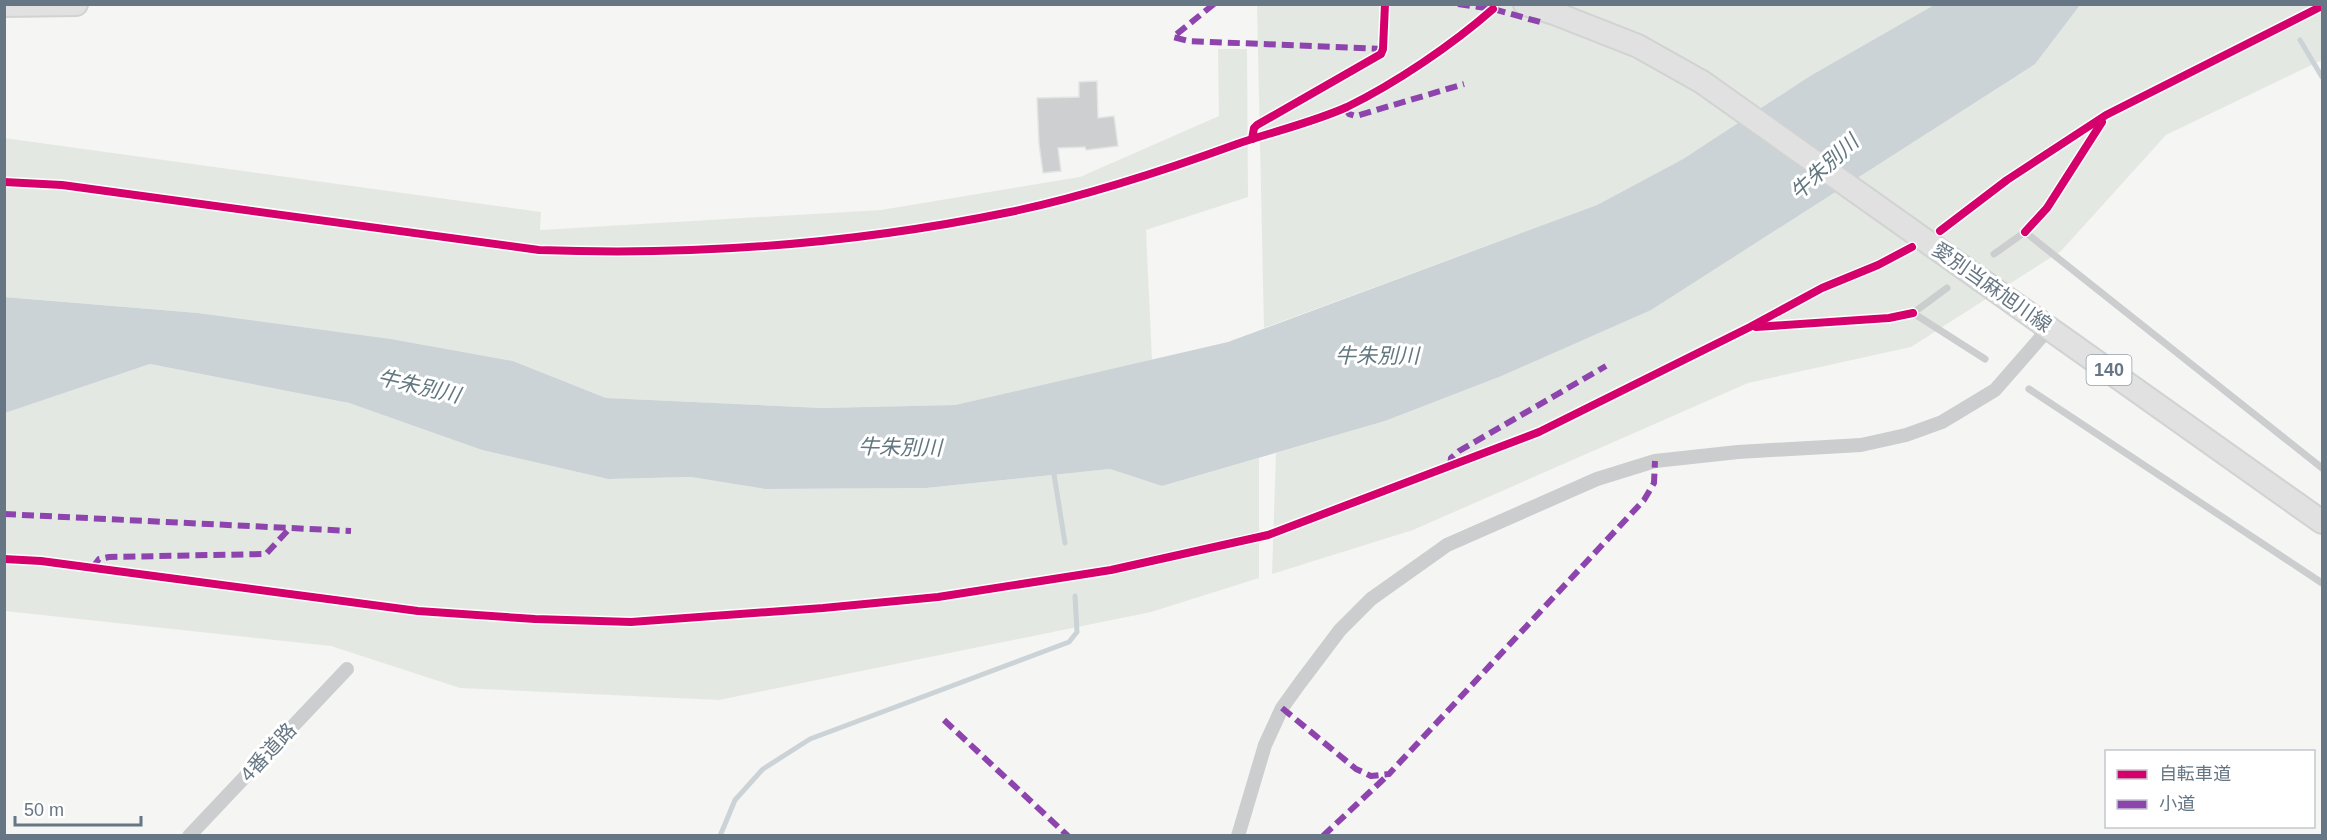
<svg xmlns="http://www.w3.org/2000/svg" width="2327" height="840" viewBox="0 0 2327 840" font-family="Arial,'Noto Sans JP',sans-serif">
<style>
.green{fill:#e4e8e2}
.water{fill:#cbd3d6}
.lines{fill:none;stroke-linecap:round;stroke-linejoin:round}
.stream{stroke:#cbd3d6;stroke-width:5}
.building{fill:#cdcfd0;stroke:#e4e4e4;stroke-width:1.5}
.primary-casing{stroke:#d1d2d2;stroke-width:26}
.service{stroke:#cbcdce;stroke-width:7}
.minor{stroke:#cbcdce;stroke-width:14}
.primary{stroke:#e0e1e0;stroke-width:22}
.quiet{stroke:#8e44ad;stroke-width:6;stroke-dasharray:12 6;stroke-linecap:butt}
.cycleway-casing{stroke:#fff;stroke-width:11}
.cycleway{stroke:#d6006c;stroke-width:8}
.labels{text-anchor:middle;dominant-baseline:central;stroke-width:6;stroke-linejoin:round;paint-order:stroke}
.shield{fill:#fff;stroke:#949fa9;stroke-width:1.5}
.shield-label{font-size:18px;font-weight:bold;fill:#667684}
.street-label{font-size:20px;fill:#667684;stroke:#fff}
.water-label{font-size:21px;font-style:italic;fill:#627780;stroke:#fff}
</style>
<rect width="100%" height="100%" fill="#f5f5f4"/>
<!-- green -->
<g class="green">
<path d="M1257 5H1934L1810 76 1683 159 1597 205 1264 328Z"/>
<path d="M2080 5H2322V60L2166 135 2061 251 1911 347 1748 383 1413 530 1272 574 1276 453 1385 421 1499 377 2034 64Z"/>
<path d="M1218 49H1247L1248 197 1146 230 1152 360 955 405 822 408 606 398 513 361 391 339 198 313 5 297 4 138 541 212 540 230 881 210 1080 177 1219 116Z"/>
<path d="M150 364 349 403 482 450 608 479 691 477 765 489 926 488 1110 469 1162 486 1259 458V578L1151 612 719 700 460 688 331 646 5 611V413Z"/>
</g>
<!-- water -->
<path class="water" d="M1934 5H2080L2035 64 1651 310 1499 377 1385 421 1162 486 1110 469 926 488 765 489 691 477 608 479 482 450 349 403 150 364 5 413 4 297 198 313 391 339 513 361 606 398 822 408 955 405 1228 342 1597 205 1683 159 1810 76Z"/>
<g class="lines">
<!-- stream -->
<g class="stream">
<path d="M2300 40 2322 77"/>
<path d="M1053 468 1065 543"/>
<path d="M720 836 735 800 763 769 810 739 1069 642 1077 632 1075 596"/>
</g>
</g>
<!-- building -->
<path class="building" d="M1097 81 1098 118 1114 116 1118 146 1086 150 1085 147 1058 148 1061 171 1043 173 1039 144 1037 98 1079 97V82Z"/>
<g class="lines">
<defs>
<g id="primary">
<path d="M1525 4 1554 13 1638 46 1702 82 2322 522"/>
<path d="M4 5 76 4"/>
</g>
</defs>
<!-- primary casing -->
<use href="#primary" class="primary-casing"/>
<!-- service -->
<g class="service">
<path d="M1994 254 2025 232 2322 468"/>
<path d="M1947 288 1913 313 1985 359"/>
<path d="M2029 389 2322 583"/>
</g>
<!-- minor -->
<g class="minor">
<path d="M189 836 347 669"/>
<path d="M1238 836 1265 745 1282 708 1300 683 1340 630 1371 599 1447 545 1597 479 1655 461 1738 452 1861 445 1906 435 1942 422 1995 390 2050 327"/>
</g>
<!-- primary -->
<use href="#primary" class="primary"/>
<!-- quiet -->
<g class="quiet">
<path d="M1214 4 1173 37 1188 41 1383 49"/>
<path d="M1458 4 1493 9 1540 22"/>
<path d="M1345 108 1349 114 1356 116 1464 84"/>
<path d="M1450 466 1451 458 1459 451 1606 366"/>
<path d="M4 514 351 531"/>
<path d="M92 568 99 559 109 557 266 554 290 528"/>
<path d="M1282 708 1356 769 1371 776 1389 774 1644 500 1654 483 1655 461"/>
<path d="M944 720 1068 836"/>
<path d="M1323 836 1389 774"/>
</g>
<defs>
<g id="cycleway">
<path d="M1252 139 1254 128 1257 125 1381 54 1383 49 1385 4"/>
<path d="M4 182 62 185 539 250C697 256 854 244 1010 212 1087 196 1163 171 1237 144 1272 132 1314 122 1347 107 1396 83 1452 45 1493 9"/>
<path d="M1940 231 2007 180 2106 115 2322 6"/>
<path d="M2025 232 2047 208 2102 122"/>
<path d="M1756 327 1889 318 1913 313"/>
<path d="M4 559 41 561 418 611 535 619 631 622 823 608 938 597 1111 570 1268 535 1539 432 1750 327 1822 288 1878 265 1912 247"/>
</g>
</defs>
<!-- cycleway casing -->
<use href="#cycleway" class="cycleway-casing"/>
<!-- cycleway -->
<use href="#cycleway" class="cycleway"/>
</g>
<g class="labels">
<!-- shield labels -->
<rect class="shield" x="2086.5" y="355" width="45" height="30" rx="4.5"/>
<g class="shield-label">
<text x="2109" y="370">140</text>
</g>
<!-- street labels -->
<g class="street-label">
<text transform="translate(1992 287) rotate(35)">愛別当麻旭川線</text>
<text transform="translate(268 752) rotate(-47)">4番道路</text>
</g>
<!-- water labels -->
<g class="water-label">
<text transform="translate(1824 167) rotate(-43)">牛朱別川</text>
<text x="1377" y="355">牛朱別川</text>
<text transform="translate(419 386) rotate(13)">牛朱別川</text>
<text transform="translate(900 447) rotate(1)">牛朱別川</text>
</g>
</g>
<!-- border -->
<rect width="2327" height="840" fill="none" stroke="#667684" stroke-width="12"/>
<!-- legend -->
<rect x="2105" y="750" width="210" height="78" fill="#ffffff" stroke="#c2c8ce" stroke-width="1.5"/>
<rect x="2117" y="770" width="30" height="9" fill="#d6006c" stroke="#c2c8ce" stroke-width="1.5"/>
<text x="2159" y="780" font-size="18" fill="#667684">自転車道</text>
<rect x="2117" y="800" width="30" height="9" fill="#8e44ad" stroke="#c2c8ce" stroke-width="1.5"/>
<text x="2159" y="810" font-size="18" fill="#667684">小道</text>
<!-- scale -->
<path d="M15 816v9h126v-9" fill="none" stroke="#667684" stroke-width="3"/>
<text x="24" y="816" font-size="18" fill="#667684" stroke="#ffffff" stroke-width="4.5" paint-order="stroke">50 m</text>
</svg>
